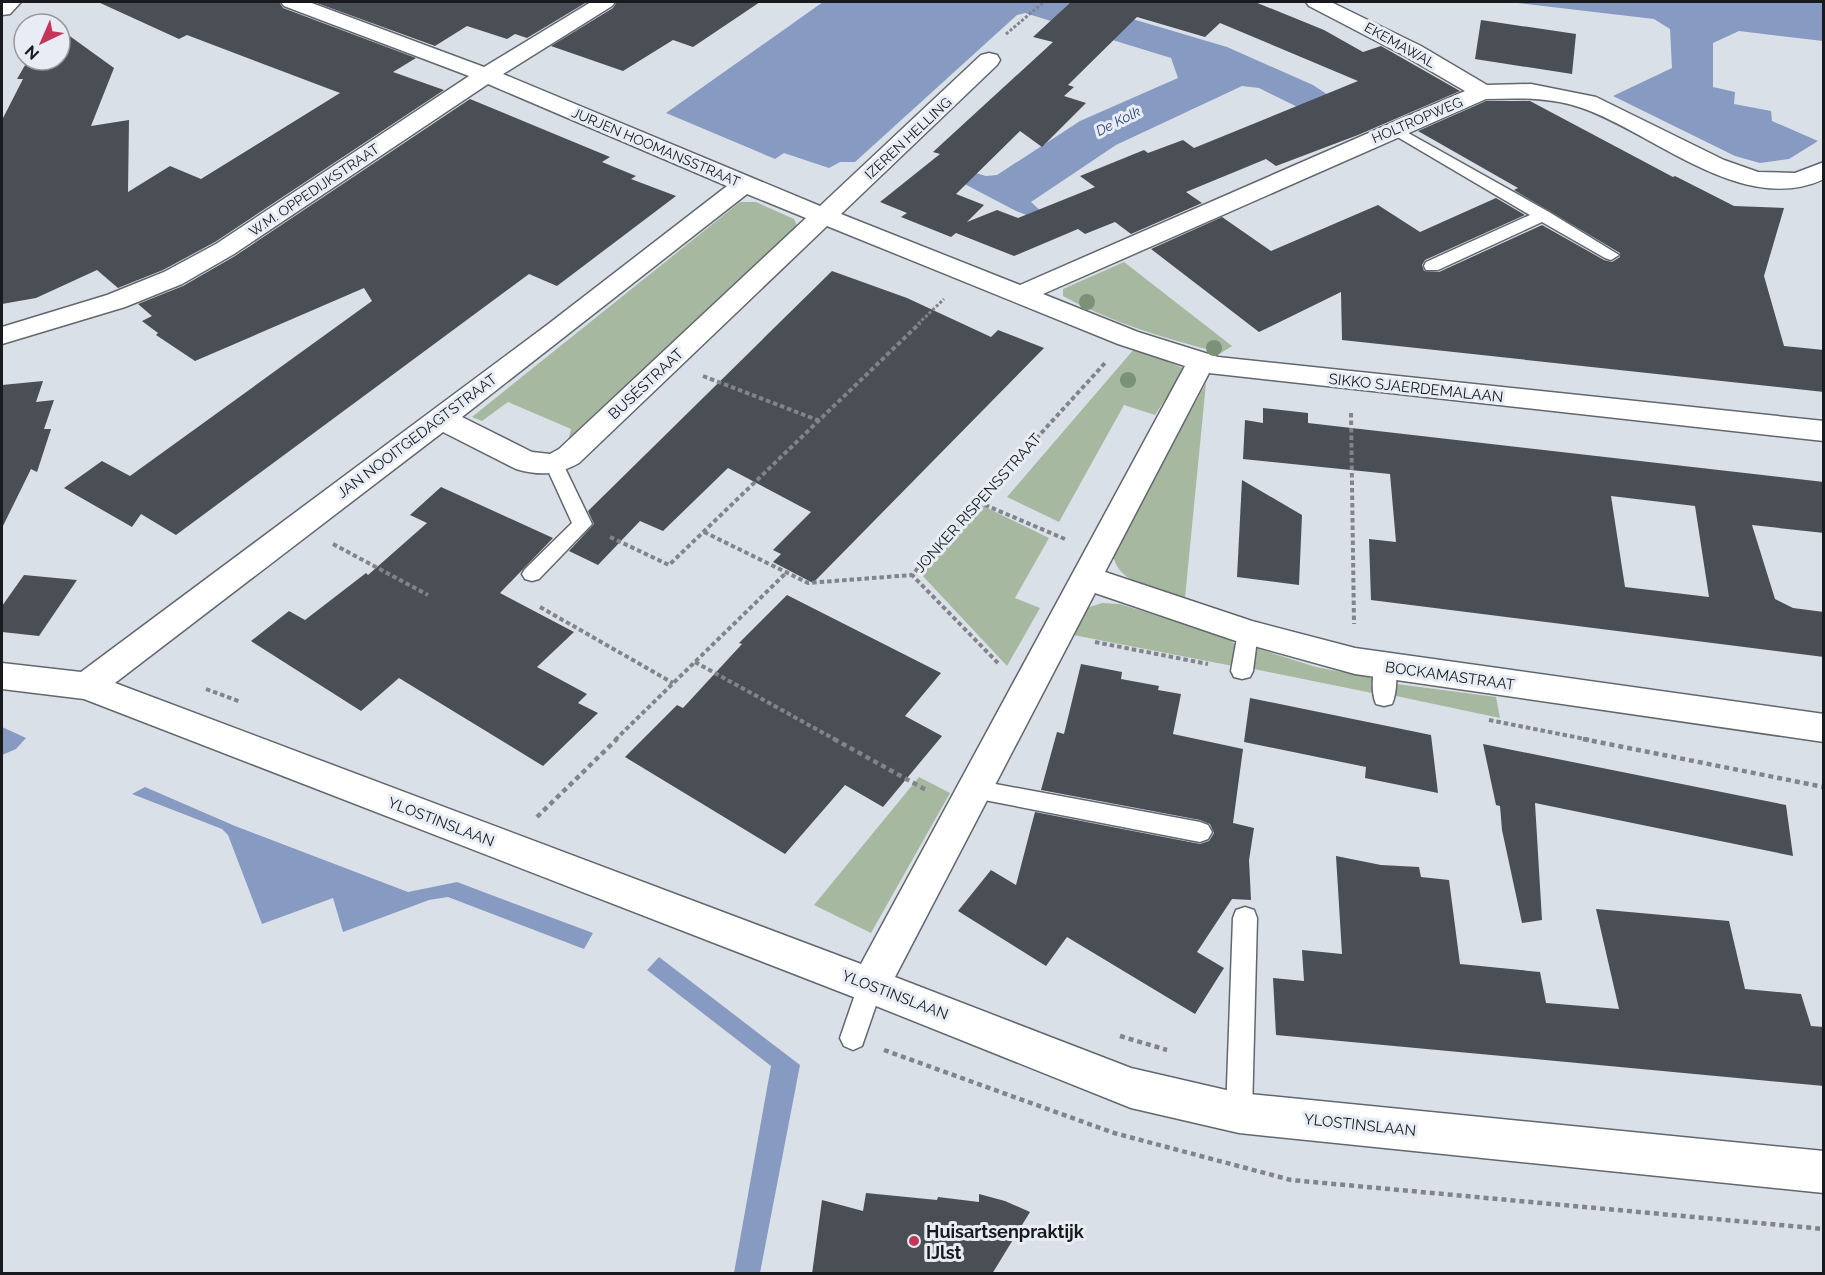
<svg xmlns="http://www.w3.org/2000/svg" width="1825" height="1275" viewBox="0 0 1825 1275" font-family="Raleway,sans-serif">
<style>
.green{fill:#a7b8a0}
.water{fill:#879ac2}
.building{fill:#4a4f55;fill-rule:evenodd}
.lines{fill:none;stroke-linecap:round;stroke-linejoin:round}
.service-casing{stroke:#62676e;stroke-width:3}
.minor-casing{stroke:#62676e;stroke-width:3}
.tertiary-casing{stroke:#62676e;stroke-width:3}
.path-far2{stroke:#81858b;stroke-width:3;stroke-dasharray:3 2;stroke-linecap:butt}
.path-far1{stroke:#81858b;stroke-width:4;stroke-dasharray:4.5 3;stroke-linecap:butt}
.path{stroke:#81858b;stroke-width:4.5;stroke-dasharray:5 4;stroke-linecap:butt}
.service{fill:#fff;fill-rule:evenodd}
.minor{fill:#fff;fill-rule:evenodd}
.tertiary{fill:#fff;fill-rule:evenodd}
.tree{fill:#7b9278}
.poi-dot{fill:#c53557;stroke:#e8edf5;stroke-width:2}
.labels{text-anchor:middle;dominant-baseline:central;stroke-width:6;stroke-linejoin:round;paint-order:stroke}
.far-street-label{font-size:14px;fill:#181a1d;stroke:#e8edf5}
.far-water-label{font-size:14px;font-style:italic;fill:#2d4479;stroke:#e8edf5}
.street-label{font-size:15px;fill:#181a1d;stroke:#e8edf5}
.near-poi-label{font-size:18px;font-weight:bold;fill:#181a1d;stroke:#e8edf5;text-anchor:start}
</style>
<rect width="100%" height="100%" fill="#dae0e8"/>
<!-- green -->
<g class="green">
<path d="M740 202H756L794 219 800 232 566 450 571 429 508 402 482 421 472 417Z"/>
<path d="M1124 262 1232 346 1221 353C1167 339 1112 323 1063 296V289Z"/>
<path d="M1135 348 1185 369 1155 415 1124 405 1059 522 1007 497Z"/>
<path d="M1206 383 1185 598C1159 590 1117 585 1113 554Z"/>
<path d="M981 505 1049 538 1015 598 1040 608 1007 666 920 573Z"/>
<path d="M1102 603 1120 604 1230 639 1237 647 1238 667 1068 634 1087 608Z"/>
<path d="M1256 648 1316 667 1373 678 1372 693 1254 669Z"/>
<path d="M1397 684 1496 697 1500 718 1396 696Z"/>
<path d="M919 777 950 793 871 933 814 905Z"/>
</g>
<!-- water -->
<g class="water">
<path d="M823 2H1075L1227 47 1313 85 1343 105 1318 117 1259 88 1242 86 1116 145 1031 202 1044 214 1037 219 1016 211 957 180 955 167 986 176 997 175 1080 121 1178 78 1171 58 1025 13 1017 15 855 162H840L829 168 784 153 775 159 666 113Z"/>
<path d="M1509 2H1823V41L1739 31 1713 43V87L1735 92 1734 104 1771 111 1772 121 1818 141 1789 159 1760 163 1735 156 1613 96 1672 68 1670 29 1654 19Z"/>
<path d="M2 727 26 738 16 749 2 755Z"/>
<path d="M145 787 235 826 408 892 457 882 593 933 584 949 448 897 429 900 343 932 333 898 262 924 228 835 222 829 132 794Z"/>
<path d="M659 957 800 1065 760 1273H734L771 1066 647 970Z"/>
</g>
<!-- building -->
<g class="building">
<path d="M98 2H279L283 8 416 58 393 72 444 90 215 242 163 270 118 288 97 270 36 298 2 304V120L23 79H17L28 60H60V29L114 68 91 126 129 120 128 192 170 166 201 179 340 93 187 35 179 39Z"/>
<path d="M314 2H587L527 38 515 34 507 39 467 26 435 46Z"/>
<path d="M617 2H760L693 47 673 40 623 71 551 46 613 8Z"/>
<path d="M1071 2H1255L1324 30 1363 52 1381 46 1460 91 1358 135 1276 166 1266 159 1186 192 1202 203 1131 234 1115 222 1085 234 1078 229 1014 256 956 233 951 237 901 217 907 213 880 202 940 154 933 152 1053 42 1033 37ZM1137 17 1205 37 1220 23 1358 81 1194 148 1183 140 1148 153 1144 150 1080 176 1095 187 1018 218 997 210 967 222 984 205 956 194 1020 131 1042 147 1086 103 1064 96 1074 87 1068 85Z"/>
<path d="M1481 20 1576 34 1572 74 1475 59Z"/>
<path d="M470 99 610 157 602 162 636 176 631 179 676 196 557 286 529 274 176 535 141 514 132 527 64 488 102 461 130 476 372 301 364 288 195 361 156 335 158 333 142 321 152 316 138 304 183 286 235 256Z"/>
<path d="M1486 101H1530L1673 177 1675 176 1734 206 1784 208 1764 276 1784 346 1824 350V392L1342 340 1341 292 1259 332 1151 249 1222 217 1271 251 1378 205 1420 232 1496 198 1525 215 1425 260 1422 265 1424 271 1439 272 1542 225 1604 260 1612 262 1620 257V253L1514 190 1518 188 1418 131Z"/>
<path d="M832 271 907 298 991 337 998 330 1044 348 813 583 773 562 781 554 773 550 811 512 728 468 663 531 640 521 598 565 569 551 594 524 588 511Z"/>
<path d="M43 381 36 402 54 400 44 429H51L37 472 31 469 2 528V385Z"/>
<path d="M1263 408 1308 413V423L1824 482V533L1752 525 1775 599 1793 608 1824 612V657L1371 600 1369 539 1396 542 1390 474 1243 459 1245 420 1263 423ZM1611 496 1695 506 1709 597 1625 587Z"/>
<path d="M1242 480 1302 515 1299 585 1237 577Z"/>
<path d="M441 487 553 538 500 593 574 632 537 667 587 694 578 703 598 713 543 766 399 678 361 711 251 641 289 611 305 620 366 573 368 575 427 523 410 515Z"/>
<path d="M24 575 77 580 39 636 2 632V606Z"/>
<path d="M787 595 941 673 905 716 942 736 883 807 845 785 785 854 625 757 677 705 683 708 742 644 739 643Z"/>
<path d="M1081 664 1122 672 1121 679 1159 686 1158 690 1181 694 1173 734 1243 749 1233 823 1254 828 1249 860 1251 900 1232 899 1197 952 1224 968 1195 1014 1067 937 1046 966 958 911 991 870 1016 885 1035 812 1200 844 1209 841 1214 833 1210 824 1200 820 1041 790 1057 732 1064 734Z"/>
<path d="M1250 698 1431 735 1438 793 1365 778 1366 767 1244 742Z"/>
<path d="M1483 744 1786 805 1793 856 1535 803 1542 920 1522 923 1502 830 1500 806 1496 805Z"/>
<path d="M1336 856 1381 865 1419 867 1421 877 1449 880 1460 964 1540 972 1546 1003 1619 1009 1596 909 1729 921 1745 989 1801 994 1811 1026 1824 1027V1086L1276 1035 1273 978 1304 981 1302 950 1342 954Z"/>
<path d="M866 1193 937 1200 938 1197 979 1202V1194L1005 1201 1030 1212 992 1274H812L822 1200 863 1211Z"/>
</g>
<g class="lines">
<defs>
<g id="service">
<path d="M1394 125 1549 212 1619 255 1611 260 1605 258 1542 222 1438 270H1426L1424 266 1426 262 1530 215 1389 132 1387 129 1389 126Z"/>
<path d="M554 458 561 459 563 464 592 524 539 579 532 581 525 579 522 574 525 569 572 523 545 464 547 459Z"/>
<path d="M1248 624 1255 626 1258 632 1253 671 1250 677 1242 679 1234 677 1231 671 1238 632 1241 626Z"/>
<path d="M1385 658 1393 660C1398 671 1397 693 1392 704L1384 706 1376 704C1371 693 1372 671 1377 660Z"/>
<path d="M974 780 1200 822 1208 825 1212 832 1208 839 1200 842 974 798 966 796 963 789 966 782Z"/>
<path d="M1245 907 1254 910 1257 918 1252 1113 1248 1122 1239 1126 1230 1122 1226 1113 1233 918 1236 910Z"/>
<path d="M870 974 879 977 883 985 862 1046 853 1050 844 1046 840 1038 861 977Z"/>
</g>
<path id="minor" d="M281 2H309L484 67 591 2H615L612 6 503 74 820 206 981 55 989 53 997 55 1000 60 997 65 841 214 1020 285 1465 91 1405 56 1309 6 1306 2H1331L1421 46 1487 85 1531 84 1596 97 1724 160 1758 172 1795 173 1824 162V179C1743 217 1654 133 1582 108 1551 97 1518 98 1486 99L1043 294 1138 332 1218 357 1824 421V441L1209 373 1105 572 1252 621 1355 648 1824 714V742L1355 674 1236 641 1095 593 895 977 1131 1068 1239 1093 1824 1151V1193L1239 1133 1131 1108 856 998 84 699 2 689V663L81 672 547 325 727 186 488 84 234 254 182 284 125 307 2 344V327L107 295 164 272 216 244 469 76 284 6ZM747 194 806 218 559 449 550 454 532 452 462 417ZM827 226 1118 344 1185 366 861 964 115 683 443 432 516 469C540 476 558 475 579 463Z"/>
<path id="tertiary" d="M2 2H21L10 14 2 15Z"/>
</defs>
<!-- service casing -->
<use href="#service" class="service-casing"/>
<!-- minor casing -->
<use href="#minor" class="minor-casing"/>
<!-- tertiary casing -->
<use href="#tertiary" class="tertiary-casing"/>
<!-- path-far2 -->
<g class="path-far2">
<path d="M1006 34 1044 2"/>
<path d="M918 324 944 299"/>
</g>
<!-- path-far1 -->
<g class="path-far1">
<path d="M703 376 820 421"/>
<path d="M1351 413 1354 624"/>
<path d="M978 502 1065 539"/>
<path d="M704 532 808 583 912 575"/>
<path d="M610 537 669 565 920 323"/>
<path d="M333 544 428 595"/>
<path d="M540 607 673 683"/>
<path d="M1095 642 1208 664"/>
<path d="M695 662 836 740"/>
<path d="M998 663 912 575 1105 363"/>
<path d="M206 689 241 702"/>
<path d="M1489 720 1590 740"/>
<path d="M615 740 787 572"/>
</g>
<!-- path -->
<g class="path">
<path d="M834 739 928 791"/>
<path d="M1583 739 1824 787"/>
<path d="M537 817 617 739"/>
<path d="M1120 1036 1167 1050"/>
<path d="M884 1050 1114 1133 1291 1180 1824 1229"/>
</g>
<!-- service -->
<use href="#service" class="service"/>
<!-- minor -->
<use href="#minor" class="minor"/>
<!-- tertiary -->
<use href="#tertiary" class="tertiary"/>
</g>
<!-- trees -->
<g class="tree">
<circle cx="1087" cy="302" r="8"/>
<circle cx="1214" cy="348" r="8"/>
<circle cx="1128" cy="380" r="8"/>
</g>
<!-- markers -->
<circle class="poi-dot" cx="914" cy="1241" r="6"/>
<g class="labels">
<!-- far-street labels -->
<g class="far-street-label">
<text transform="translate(1400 45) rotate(29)">EKEMAWAL</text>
<text transform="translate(1417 120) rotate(-23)">HOLTROPWEG</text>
<text transform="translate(908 138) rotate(-43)">IZEREN HELLING</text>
<text transform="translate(656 147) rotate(23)">JURJEN HOOMANSSTRAAT</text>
<text transform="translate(314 190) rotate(-34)">W.M. OPPEDIJKSTRAAT</text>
</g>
<!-- far-water labels -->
<g class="far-water-label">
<text transform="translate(1118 121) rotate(-27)">De Kolk</text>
</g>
<!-- street labels -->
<g class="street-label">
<text transform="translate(646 384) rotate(-43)">BUSÉSTRAAT</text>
<text transform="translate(1416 388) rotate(6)">SIKKO SJAERDEMALAAN</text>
<text transform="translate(417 436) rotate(-37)">JAN NOOITGEDAGTSTRAAT</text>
<text transform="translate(978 503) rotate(-48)">JONKER RISPENSSTRAAT</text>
<text transform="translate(1450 676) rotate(8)">BOCKAMASTRAAT</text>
<text transform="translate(441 822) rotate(21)">YLOSTINSLAAN</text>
<text transform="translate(895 995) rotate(21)">YLOSTINSLAAN</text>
<text transform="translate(1360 1125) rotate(6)">YLOSTINSLAAN</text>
</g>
<!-- near-poi labels -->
<g class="near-poi-label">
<text x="926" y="1231">Huisartsenpraktijk<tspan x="926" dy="21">IJlst</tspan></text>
</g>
</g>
<!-- border -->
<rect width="1825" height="1275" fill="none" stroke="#181a1d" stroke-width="6"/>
<!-- north arrow -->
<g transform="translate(42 42) rotate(224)"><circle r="28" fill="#e8edf5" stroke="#95999f" stroke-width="1.5"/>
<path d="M0-4.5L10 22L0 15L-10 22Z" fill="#c53557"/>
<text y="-9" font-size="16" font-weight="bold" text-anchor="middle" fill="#181a1d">N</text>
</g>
</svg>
